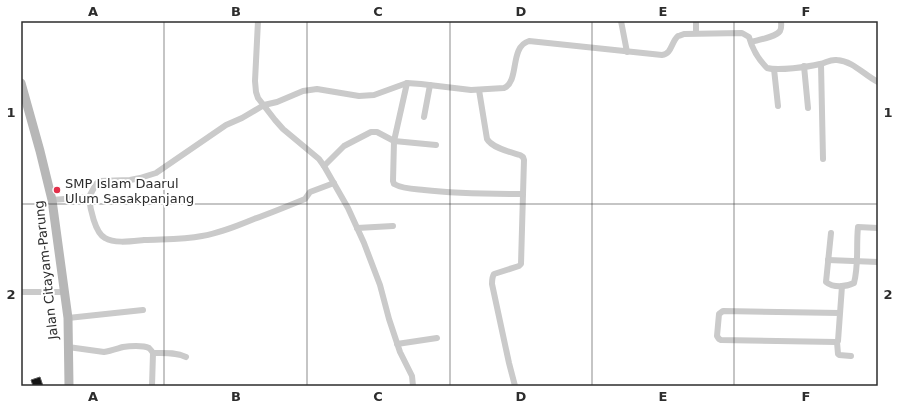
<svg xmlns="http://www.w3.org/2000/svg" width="899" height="407" viewBox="0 0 899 407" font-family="'DejaVu Sans',sans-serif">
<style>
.building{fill:#141414;stroke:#5a5a5a}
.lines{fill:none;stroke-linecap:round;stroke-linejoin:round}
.minor{stroke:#cacaca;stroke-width:6}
.secondary{stroke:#b7b7b7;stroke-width:9}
.grid{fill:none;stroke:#2d2d2d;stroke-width:1;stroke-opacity:0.55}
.poi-dot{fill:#e32f4a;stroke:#fff;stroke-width:1.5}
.labels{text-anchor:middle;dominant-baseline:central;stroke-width:4;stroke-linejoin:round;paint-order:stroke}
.poi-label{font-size:13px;fill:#2d2d2d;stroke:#fff;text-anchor:start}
.street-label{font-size:13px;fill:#2d2d2d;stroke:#fff}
.neatline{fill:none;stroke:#2d2d2d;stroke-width:1.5}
.grid-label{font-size:13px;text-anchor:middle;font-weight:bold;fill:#2d2d2d}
</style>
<rect width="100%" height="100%" fill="#fff"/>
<!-- building -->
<path class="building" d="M40 377 43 386H33L31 380Z"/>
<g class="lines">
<!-- minor -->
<g class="minor">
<path d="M258 21 255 81 256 92 258 98 275 120 283 129 319 159 324 166 348 208 364 243 380 285 389 319 400 352 412 376 413 386"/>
<path d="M621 21 627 52"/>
<path d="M696 21V33"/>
<path d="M751 42C758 40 776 37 780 31 782 28 781 24 781 21"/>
<path d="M821 64 823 159"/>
<path d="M804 66 808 108"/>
<path d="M774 69 778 106"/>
<path d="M407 83 394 141 393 181 394 184C403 189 414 189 424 190 457 194 490 194 523 194L521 264 519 266 494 274C492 277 492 280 492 284L509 363 515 386"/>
<path d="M479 90 487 139C492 148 510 152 520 155L523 157 524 160 523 194"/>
<path d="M424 117 430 85"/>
<path d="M324 166 344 146 371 132H377L394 141 436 145"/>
<path d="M89 197C90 208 95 233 105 238 115 244 133 241 144 240 163 239 183 240 202 236 220 233 237 226 254 219 271 213 288 206 305 199L310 192 334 183"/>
<path d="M52 200 89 197 96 184 99 181 130 180 140 178 156 173 226 125 242 118 264 105 277 102 303 91 317 89 359 96 374 95 407 83 421 84 471 90 504 88C520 81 509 47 529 41L662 55C672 54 671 42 678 36 679 36 684 34 684 34L742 33 749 37C752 48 759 60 767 68 778 71 808 67 820 64 826 63 830 59 837 60 853 61 864 75 878 82"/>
<path d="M357 228 393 226"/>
<path d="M831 233 826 282C833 288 846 287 854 283 859 264 856 246 858 227L878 228"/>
<path d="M828 260 878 262"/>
<path d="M21 292H64"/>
<path d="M840 313 723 311 719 314 717 336 719 339 721 340 836 342 838 341 842 286"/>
<path d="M68 318 143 310"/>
<path d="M837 342 838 354 839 355 851 356"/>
<path d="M397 344 437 338"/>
<path d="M68 347 104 352C110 351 116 349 123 347 129 346 143 345 149 348 150 349 152 351 153 353L152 386"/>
<path d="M153 353C164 353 176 352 186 357"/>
</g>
<!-- secondary -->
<path class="secondary" d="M21 83 40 151 52 200 68 318 69 386"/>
</g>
<!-- grid -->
<path class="grid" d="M164 21V386M307 21V386M450 21V386M592 21V386M734 21V386M21 204H878"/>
<!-- markers -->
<circle class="poi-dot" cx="57" cy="190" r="4"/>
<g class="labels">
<!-- poi labels -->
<g class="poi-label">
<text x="65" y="183">SMP Islam Daarul<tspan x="65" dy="15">Ulum Sasakpanjang</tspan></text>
</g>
<!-- street labels -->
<g class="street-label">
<text transform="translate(46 270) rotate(-96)">Jalan Citayam-Parung</text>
</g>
</g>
<!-- border -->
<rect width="899" height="407" fill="none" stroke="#ffffff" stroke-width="44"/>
<rect x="22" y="22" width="855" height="363" class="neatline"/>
<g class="grid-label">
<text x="93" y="16">A</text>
<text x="236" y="16">B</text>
<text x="378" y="16">C</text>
<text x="521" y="16">D</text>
<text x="663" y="16">E</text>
<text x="806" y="16">F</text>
<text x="11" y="117">1</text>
<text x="888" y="117">1</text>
<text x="11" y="299">2</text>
<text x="888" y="299">2</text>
<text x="93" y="401">A</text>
<text x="236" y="401">B</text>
<text x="378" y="401">C</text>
<text x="521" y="401">D</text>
<text x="663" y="401">E</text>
<text x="806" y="401">F</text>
</g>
</svg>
